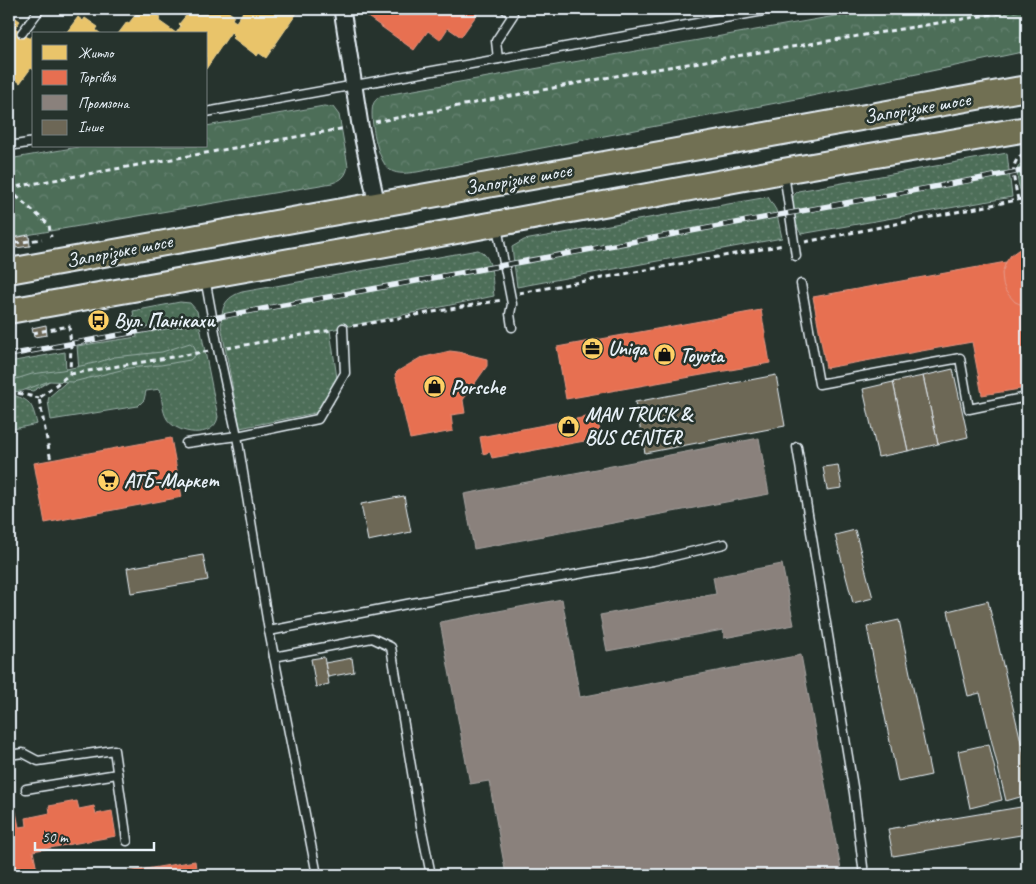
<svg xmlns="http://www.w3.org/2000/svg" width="1036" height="884" viewBox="0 0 1036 884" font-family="Caveat,sans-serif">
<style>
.green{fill:url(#green-dots);stroke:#9ab0a8}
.forest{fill:url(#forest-crowns);stroke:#9ab0a8}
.homes{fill:#e9c46a;stroke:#e9d295}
.shops{fill:#e76f51;stroke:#e79683}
.industry{fill:#8a817c;stroke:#a6a3a1}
.building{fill:#6d6756;stroke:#e8f1f8}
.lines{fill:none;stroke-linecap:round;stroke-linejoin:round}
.lane-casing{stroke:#e8f1f8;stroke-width:11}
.street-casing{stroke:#e8f1f8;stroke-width:19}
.primary-casing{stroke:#e8f1f8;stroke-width:28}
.path{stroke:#e8f1f8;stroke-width:3;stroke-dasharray:5 4;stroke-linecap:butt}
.lane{stroke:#26332d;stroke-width:8}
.street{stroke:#26332d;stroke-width:15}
.primary{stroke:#716f52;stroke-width:24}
.rail-casing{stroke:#e8f1f8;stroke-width:5.5}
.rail{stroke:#26332d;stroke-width:4;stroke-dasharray:11;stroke-linecap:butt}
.labels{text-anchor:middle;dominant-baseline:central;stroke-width:5;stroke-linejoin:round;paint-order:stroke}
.street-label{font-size:20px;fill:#e8f1f8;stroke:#26332d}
.poi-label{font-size:20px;font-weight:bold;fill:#e8f1f8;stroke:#26332d;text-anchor:start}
</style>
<defs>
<pattern id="green-dots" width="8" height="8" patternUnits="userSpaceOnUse" patternTransform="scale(1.25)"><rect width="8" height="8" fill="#4d6e59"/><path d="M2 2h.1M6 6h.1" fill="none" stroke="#678372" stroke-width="1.8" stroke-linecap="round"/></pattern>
<pattern id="forest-crowns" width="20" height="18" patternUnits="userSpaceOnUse" patternTransform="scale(1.25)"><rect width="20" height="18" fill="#4d6e59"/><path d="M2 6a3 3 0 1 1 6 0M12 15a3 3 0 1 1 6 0" fill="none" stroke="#678372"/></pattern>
</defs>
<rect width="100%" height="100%" fill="#26332d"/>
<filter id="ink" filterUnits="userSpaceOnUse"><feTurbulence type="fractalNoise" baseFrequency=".02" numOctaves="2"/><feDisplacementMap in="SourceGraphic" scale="10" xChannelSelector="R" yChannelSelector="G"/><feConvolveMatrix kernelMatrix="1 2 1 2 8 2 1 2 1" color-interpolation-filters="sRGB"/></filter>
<g filter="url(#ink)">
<!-- green -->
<g class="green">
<path d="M1007 153 1012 197 801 234C796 225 789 208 793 197 794 195 796 193 798 191Z"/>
<path d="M1021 164 1026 167 1027 171V194H1022C1018 186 1016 175 1018 166Z"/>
<path d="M768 197 776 210 782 238 517 287 512 247 524 240Z"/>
<path d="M478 250C494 256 492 282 494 296L330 330 338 385 333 404 325 411 240 428 221 325C222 307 224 298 242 292Z"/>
<path d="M180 302 190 303 197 311 218 417C214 440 176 434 167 419 162 411 162 398 160 389L146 391 144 400 138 406 51 420 48 401 49 397 79 371 77 346 137 337 133 311Z"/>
<path d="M65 352 66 371 33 391 9 387V362Z"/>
<path d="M9 394C31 400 32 403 37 424L9 430Z"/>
</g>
<!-- forest -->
<g class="forest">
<path d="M875 9H1027V51L802 98 417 172C408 173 398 175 390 170 378 163 369 118 373 105 374 101 377 99 380 96Z"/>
<path d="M324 106 333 107 339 115 348 166C346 176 342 180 332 183L9 238V159L84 146H206V126Z"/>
<path d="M190 343 194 346 197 354 190 360 161 365 129 368 73 382 49 381 22 391 9 392V379H16L32 374 62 370 99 362 114 357 162 352Z"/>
</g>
<!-- homes -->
<g class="homes">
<path d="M140 9 146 11 149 9 161 17 159 21 176 33 181 26 179 24 189 12 191 13 194 9 220 10 225 9 234 16 232 19 236 22 243 12 241 11 242 9 299 10 266 58 259 53 257 56 233 38 235 36 231 32 206 69V34H118L127 22 129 23Z"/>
<path d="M9 13 20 21 15 28 30 39 32 36 34 38V70L31 68 20 83 14 78 12 81 9 79Z"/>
<path d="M78 17 83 21 85 18 98 27 96 30 101 34H63L64 31 66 33Z"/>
</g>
<!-- shops -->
<g class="shops">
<path d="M359 9H478L480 10 461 37 448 28 440 40 428 31 414 50 358 10Z"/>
<path d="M1027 246V307L1015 302 1006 292 1003 284 1002 273 1006 262 1011 255 1018 250Z"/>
<path d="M1006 262 1002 273 1003 284 1006 292 1015 302 1027 307V388L982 395 972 342 826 368 813 297Z"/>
<path d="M761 310 770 363 566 399 557 347Z"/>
<path d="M450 351 458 352 487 359V366L463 400 465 413 451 415 453 431 410 439 395 374 398 371 420 358Z"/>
<path d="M597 415 601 438 492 458 490 452 483 454 480 437Z"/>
<path d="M171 438 182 497 45 523 34 463Z"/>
<path d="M77 801 79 809 94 806 96 814 112 811 116 836 33 851 38 875H9V808L15 807 19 827 27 826 26 818 50 813 49 806Z"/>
<path d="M195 861 197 875H109Z"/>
</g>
<!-- industry -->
<g class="industry">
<path d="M759 438 769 494 474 549 464 494Z"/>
<path d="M782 564 794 625 724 638 723 630 607 651 600 615 716 594 713 577Z"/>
<path d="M562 599 580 697 801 655 842 875H506L489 781 470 784 440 622Z"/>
</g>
<!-- building -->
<g class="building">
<path d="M29 235 30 246 16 248 14 238Z"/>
<path d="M46 325 47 335 34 337 32 328Z"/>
<path d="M953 369 968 437 938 444 923 376Z"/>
<path d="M776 375 785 426 645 453 635 402Z"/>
<path d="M923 376 938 444 908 451 893 382Z"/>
<path d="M893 382 908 451 878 457 863 389Z"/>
<path d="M838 465 842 488 827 490 823 467Z"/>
<path d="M404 496 411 532 368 541 361 504Z"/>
<path d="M855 530 873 598 853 603 835 535Z"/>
<path d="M203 555 208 580 131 593 127 568Z"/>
<path d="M988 601 1027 767V795L1006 801 980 693 968 696 948 611Z"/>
<path d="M899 620 931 775 898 782 867 627Z"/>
<path d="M324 657 329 684 316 687 311 659Z"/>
<path d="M352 658 354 672 328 677 325 663Z"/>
<path d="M989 744 1002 800 970 808 958 751Z"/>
<path d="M1027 806V834L893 856 888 829Z"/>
</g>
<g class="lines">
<defs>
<g id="lane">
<path d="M22 33 40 9"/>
<path d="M498 59 496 41 513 15 505 9"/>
<path d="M206 112 775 9"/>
<path d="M9 146 34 142"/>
<path d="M784 173 796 256"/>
<path d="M497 227 512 304 510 314 512 327"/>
<path d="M205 278 218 349 237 436 269 631 317 875"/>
<path d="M801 284 819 384 960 358 969 409 1027 397"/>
<path d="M186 443 237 436 318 419 345 373 343 328"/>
<path d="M797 447 854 793 864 875"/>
<path d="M269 631 412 603 653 561 724 544"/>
<path d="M274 657 372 638 391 647 421 826 431 875"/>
<path d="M9 755 23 753 38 761 114 750 127 841"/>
<path d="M26 789 117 774"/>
</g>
<path id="street" d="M342 9 360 125 377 205"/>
<g id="primary">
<path d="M9 271 1027 88"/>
<path d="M9 311 375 246 783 171 1027 129"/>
</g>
</defs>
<!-- lane casing -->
<use href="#lane" class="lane-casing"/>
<!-- street casing -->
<use href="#street" class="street-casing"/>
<!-- primary casing -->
<use href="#primary" class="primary-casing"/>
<!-- path -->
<g class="path">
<path d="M375 122 626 74 1024 9"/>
<path d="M1020 155 1027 164"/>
<path d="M9 188 346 128"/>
<path d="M9 190 49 225 51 237"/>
<path d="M1018 200C1015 181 1006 161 1027 152"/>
<path d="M805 242 1027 198"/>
<path d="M15 243 42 239"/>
<path d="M519 293 784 245"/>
<path d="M353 326 502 300"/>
<path d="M33 333 69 326 71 344 70 374 39 398 51 461"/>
<path d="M9 338 11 337"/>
<path d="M227 348 332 330"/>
<path d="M70 374 209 351"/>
<path d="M9 391 39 398"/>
</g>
<!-- lane -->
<use href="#lane" class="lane"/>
<!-- street -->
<use href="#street" class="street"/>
<!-- primary -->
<use href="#primary" class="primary"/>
<defs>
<path id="rail" d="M9 355 1027 170"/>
</defs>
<!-- rail casing -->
<use href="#rail" class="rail-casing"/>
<!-- rail -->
<use href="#rail" class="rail"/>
</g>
</g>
<!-- icons -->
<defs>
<symbol id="bus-disc" viewBox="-11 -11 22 22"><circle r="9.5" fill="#ffd166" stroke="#26332d"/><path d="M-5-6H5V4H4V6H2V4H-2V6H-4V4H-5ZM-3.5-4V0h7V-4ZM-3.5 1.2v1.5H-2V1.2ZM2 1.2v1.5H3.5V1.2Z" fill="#111"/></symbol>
<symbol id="office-disc" viewBox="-11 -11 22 22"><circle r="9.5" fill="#ffd166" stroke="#26332d"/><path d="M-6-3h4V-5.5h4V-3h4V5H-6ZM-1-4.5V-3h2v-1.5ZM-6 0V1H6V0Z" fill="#111"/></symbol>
<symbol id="shop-disc" viewBox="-11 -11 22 22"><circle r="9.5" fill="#ffd166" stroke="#26332d"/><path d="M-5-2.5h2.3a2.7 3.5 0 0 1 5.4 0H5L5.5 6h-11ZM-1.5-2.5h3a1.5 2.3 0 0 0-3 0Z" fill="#111"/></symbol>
<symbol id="supermarket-disc" viewBox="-11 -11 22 22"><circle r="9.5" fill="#ffd166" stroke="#26332d"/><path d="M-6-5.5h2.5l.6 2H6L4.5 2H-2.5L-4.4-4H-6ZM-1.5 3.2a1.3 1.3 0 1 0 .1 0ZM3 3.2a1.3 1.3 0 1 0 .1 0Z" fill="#111"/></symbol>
</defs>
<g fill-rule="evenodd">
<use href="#bus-disc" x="86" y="308" width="25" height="25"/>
<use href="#office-disc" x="580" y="336" width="25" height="25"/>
<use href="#shop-disc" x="652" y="342" width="25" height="25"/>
<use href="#shop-disc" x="422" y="374" width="25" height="25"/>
<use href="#shop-disc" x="556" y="414" width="25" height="25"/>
<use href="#supermarket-disc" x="96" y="468" width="25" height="25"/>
</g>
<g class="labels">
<!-- street labels -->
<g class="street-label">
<text transform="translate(917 108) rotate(-10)">Запорізьке шосе</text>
<text transform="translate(518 179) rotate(-10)">Запорізьке шосе</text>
<text transform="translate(119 251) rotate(-11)">Запорізьке шосе</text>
</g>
<!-- poi labels -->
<g class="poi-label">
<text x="114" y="320">Вул. Панікахи</text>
<text x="608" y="348">Uniqa</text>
<text x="680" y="355">Toyota</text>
<text x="451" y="387">Porsche</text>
<text x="585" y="414">MAN TRUCK &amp;<tspan x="585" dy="23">BUS CENTER</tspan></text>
<text x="124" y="480">АТБ-Маркет</text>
</g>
</g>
<!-- margin -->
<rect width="1036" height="884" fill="none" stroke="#26332d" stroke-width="30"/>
<rect x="15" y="15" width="1006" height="854" fill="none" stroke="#e8f1f8" stroke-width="2" filter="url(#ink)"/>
<!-- legend -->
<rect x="32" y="32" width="175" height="115" fill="#26332d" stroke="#747f7e"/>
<rect x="42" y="45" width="25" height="15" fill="#e9c46a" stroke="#747f7e"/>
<text x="78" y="58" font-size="15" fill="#e8f1f8">Житло</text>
<rect x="42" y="70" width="25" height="15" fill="#e76f51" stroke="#747f7e"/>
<text x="78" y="82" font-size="15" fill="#e8f1f8">Торгівля</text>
<rect x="42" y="95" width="25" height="15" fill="#8a817c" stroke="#747f7e"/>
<text x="78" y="108" font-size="15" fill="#e8f1f8">Промзона</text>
<rect x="42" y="120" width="25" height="15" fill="#6d6756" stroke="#747f7e"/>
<text x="78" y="132" font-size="15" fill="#e8f1f8">Інше</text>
<!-- scale -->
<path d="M35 842v8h119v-8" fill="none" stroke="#e8f1f8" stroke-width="2.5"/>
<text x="42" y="842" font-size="15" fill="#e8f1f8" stroke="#26332d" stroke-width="4" paint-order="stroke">50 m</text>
</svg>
